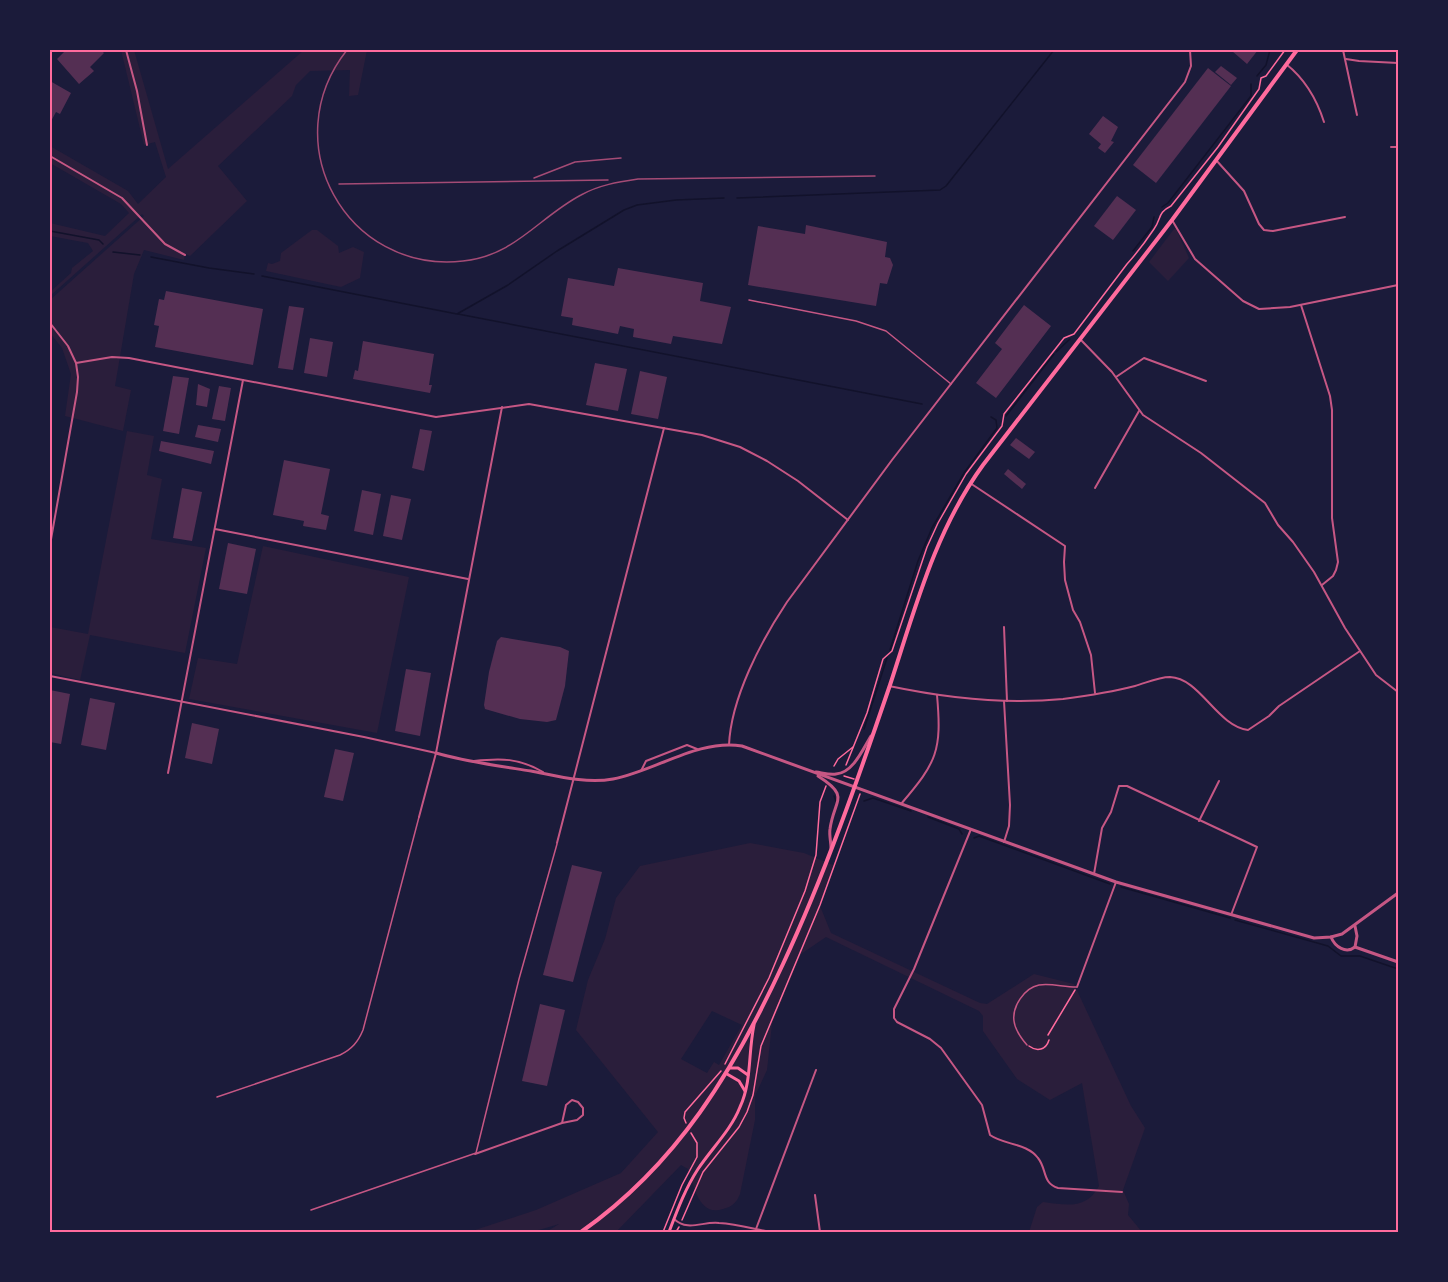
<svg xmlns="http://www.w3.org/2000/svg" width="1448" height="1282" viewBox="0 0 1448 1282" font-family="'Source Serif 4',serif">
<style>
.green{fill:#2a1e3b;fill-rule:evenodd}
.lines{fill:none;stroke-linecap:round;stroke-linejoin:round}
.stream{stroke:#12122b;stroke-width:1.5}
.building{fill:#542f53}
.path{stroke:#ff6b9d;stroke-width:1.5}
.service{stroke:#c65784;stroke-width:1.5}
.minor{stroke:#c65784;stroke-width:2}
.tertiary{stroke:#c65784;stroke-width:3}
.secondary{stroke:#ff6b9d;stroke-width:3}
.primary{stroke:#ff6b9d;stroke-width:4}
.rail{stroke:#a44b75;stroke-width:1.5}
.neatline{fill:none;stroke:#ff6b9d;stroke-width:2}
</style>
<rect width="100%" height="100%" fill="#1b1b3a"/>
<!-- green -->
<g class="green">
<path d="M121 50H134L168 169 304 50H367L358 95 349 96 350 70 310 71 296 85 292 96 218 166 247 201 190 256 185 254 184 260 144 250 134 274 115 386 131 390 123 431 65 416 71 374 62 348 50 333V300L144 216 142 214 50 296V292L71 273 72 268 93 251 88 243 50 236V223L105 236 129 213 121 204 50 163V146L128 191 138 204 166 177 155 142 144 145Z"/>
<path d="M1174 229H1176L1189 258 1168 281 1149 262Z"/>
<path d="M312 230H317L338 246 339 253 353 247 364 252 360 278 341 287 266 271 268 263 272 264 280 261 281 253Z"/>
<path d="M127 431 154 436 147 475 162 479 151 539 206 548 185 653 90 635 80 680 50 673V627L88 634Z"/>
<path d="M263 546 409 577 377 733 189 699 198 658 237 664Z"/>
<path d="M750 843 804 853 833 865 820 906 831 933 980 1003 987 1004 1034 974 1074 984 1131 1106 1145 1128 1123 1190 1129 1204 1128 1215 1142 1232H1029L1037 1207 1043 1202C1067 1205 1086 1210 1099 1186L1082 1083 1050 1100 1017 1079 983 1031V1016L979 1011 826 937 801 954 772 1024 767 1070 755 1096V1120L740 1194C737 1202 732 1207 723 1209 699 1217 694 1186 688 1169L681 1165 616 1232H546L559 1224 532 1232H469L536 1210 621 1173 658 1132 576 1030 588 980 605 939 616 898 640 866ZM712 1011 742 1025 719 1065 714 1062 707 1073 681 1059Z"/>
</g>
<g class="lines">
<!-- stream -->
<g class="stream">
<path d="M1257 76 1266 65 1270 50"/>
<path d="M737 198 940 190 946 186 1054 50"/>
<path d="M1162 207 1168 203 1251 96V84"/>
<path d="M50 231 99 240 103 244"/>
<path d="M1133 251 1152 227 1154 217"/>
<path d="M113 252 140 255"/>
<path d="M151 257 209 268 254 274"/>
<path d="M262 276 457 314 508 285 557 251 624 210 637 205 676 200 724 198"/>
<path d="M458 314 922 404"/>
<path d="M1056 352 1070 339"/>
<path d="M1006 416 1054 354"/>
<path d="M890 650 918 561 932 528 964 473 997 428 996 420 991 417"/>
<path d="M864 729 887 658"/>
<path d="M834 796 836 801"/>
<path d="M864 801 873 798 911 811"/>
<path d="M928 817 959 829 962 834"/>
<path d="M974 838 979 836 1110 884"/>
<path d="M1121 887 1230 918"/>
<path d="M1235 920 1328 946 1341 956H1360L1398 969"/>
</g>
</g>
<!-- building -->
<g class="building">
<path d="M66 50H101L104 53 90 67 94 71 79 84 57 59Z"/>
<path d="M1234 50H1258L1247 64 1232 51Z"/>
<path d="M1221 66 1237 78 1231 85 1215 72Z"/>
<path d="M1208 68 1231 86 1156 183 1133 165Z"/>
<path d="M50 81 71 93 60 114 56 112 50 123Z"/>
<path d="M1103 116 1118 127 1111 141 1114 142 1105 153 1098 148 1101 144 1089 134Z"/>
<path d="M1117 196 1136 210 1113 240 1094 226Z"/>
<path d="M806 225 887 242 885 257 890 258 893 265 887 284 880 283 876 306 748 285 758 226 805 234Z"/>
<path d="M618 268 703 283 700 301 731 307 722 344 673 336 671 344 633 337 634 329 620 326 618 334 572 325 573 318 561 316 568 278 614 286Z"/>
<path d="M166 291 263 309 253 365 155 347 159 326 154 325 159 299 164 300Z"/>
<path d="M1024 305 1051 326 996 398 976 383 1002 349 995 343Z"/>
<path d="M289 306 304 308 293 370 278 368Z"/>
<path d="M310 338 333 342 327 377 304 373Z"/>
<path d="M363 341 434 354 429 385H432L430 393 353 379 355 370 358 371Z"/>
<path d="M595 363 627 369 618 411 586 405Z"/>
<path d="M640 371 667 377 658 419 631 414Z"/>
<path d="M173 376 189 378 179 434 163 431Z"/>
<path d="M198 384 210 389 207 407 196 405Z"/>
<path d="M219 386 231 388 225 421 212 419Z"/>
<path d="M198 425 221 429 218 442 195 437Z"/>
<path d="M420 429 432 431 424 471 412 468Z"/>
<path d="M1016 438 1035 452 1029 459 1010 445Z"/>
<path d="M161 441 214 451 211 464 159 451Z"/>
<path d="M284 460 330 469 321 514 329 516 326 530 303 526 304 521 273 515Z"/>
<path d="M1008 469 1026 484 1022 489 1004 474Z"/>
<path d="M182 488 202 492 192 541 173 538Z"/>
<path d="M362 490 381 494 373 535 354 531Z"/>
<path d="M391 495 411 499 402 540 383 536Z"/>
<path d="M228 543 256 549 247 594 219 589Z"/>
<path d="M501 637 560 647 569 651 565 686 556 720 547 722 520 719 485 709 484 705 489 672 497 641Z"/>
<path d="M406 669 431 673 420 736 395 731Z"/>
<path d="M50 690 70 694 61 744 50 742Z"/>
<path d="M90 698 115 703 106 750 81 745Z"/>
<path d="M192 723 219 729 212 764 185 758Z"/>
<path d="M335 749 354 753 343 801 324 797Z"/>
<path d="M572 865 602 872 573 982 543 975Z"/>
<path d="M540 1004 565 1010 547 1086 522 1081Z"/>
</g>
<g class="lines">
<!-- path -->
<g class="path">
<path d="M846 765 867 713 883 659 892 651 927 547 938 523 966 474 1002 426 1004 414 1064 338 1074 334 1127 264C1137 253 1146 241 1154 229 1162 218 1157 213 1171 206L1218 147 1259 89 1261 78 1266 76 1285 50"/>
<path d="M834 766 838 759 853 747"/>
<path d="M844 776 854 779"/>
<path d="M1048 1035 1075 990"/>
<path d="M1029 1046C1037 1052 1046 1050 1049 1040"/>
<path d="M725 1064 769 978 805 891 816 855 820 802 826 786"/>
<path d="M686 1123 684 1118 685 1112 721 1071"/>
<path d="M682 1220 703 1172 739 1127 747 1112 753 1095 761 1046 820 905 860 794"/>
<path d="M663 1232 682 1185 697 1157V1143L691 1133"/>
<path d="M676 1232 679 1227"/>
</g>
<!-- service -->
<g class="service">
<path d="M749 300 856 321 886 331 951 384"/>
<path d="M1027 1045C1021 1038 1015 1030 1014 1021 1012 1007 1024 988 1039 985 1051 983 1063 987 1076 987"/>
<path d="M217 1097 340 1055C352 1049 358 1042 363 1030L419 817"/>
<path d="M311 1210 476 1153 519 979 557 844"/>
</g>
<!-- minor -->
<g class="minor">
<path d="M126 50 137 91 147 145"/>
<path d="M1343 50 1357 115"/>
<path d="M1346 59 1359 61 1398 63"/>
<path d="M1286 64C1305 79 1317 100 1324 122"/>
<path d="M1391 147H1398"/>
<path d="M50 156 122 198 165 244 185 255"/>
<path d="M1216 160 1244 191 1259 224 1264 230 1273 231 1345 217"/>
<path d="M1172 220 1195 259 1243 301 1259 309 1290 307 1398 285"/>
<path d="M1301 305 1330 396 1332 410V518L1338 562 1336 570 1333 576 1322 585"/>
<path d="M50 323 68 346 76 363 112 357 129 358 436 417 529 404 702 435 740 447 767 461 798 481 848 520"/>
<path d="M1080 339 1112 372 1143 415 1201 453 1265 503 1278 525 1293 542 1314 572 1345 628 1376 675 1398 692"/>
<path d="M1116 377 1144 358 1206 381"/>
<path d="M970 483 1065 546 1064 562 1065 580 1073 610 1080 622 1091 655 1095 693"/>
<path d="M1095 488 1139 411"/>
<path d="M215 529 468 579"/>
<path d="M50 545 77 392 78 377 76 363"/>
<path d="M1004 627 1007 701"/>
<path d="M50 676 364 737 436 753"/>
<path d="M889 686C946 698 1004 705 1063 699 1086 696 1112 692 1135 686 1146 683 1158 677 1170 677 1200 678 1217 726 1248 730L1269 716 1279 706 1360 651"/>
<path d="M1004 701 1010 805 1009 826 1004 842"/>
<path d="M729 745C731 698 761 641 787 602L892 460 1185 82 1191 66 1190 50"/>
<path d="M474 761C501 758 519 758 543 772"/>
<path d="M641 771 646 761 687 745 697 749"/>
<path d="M168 773 243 380"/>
<path d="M901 804C937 762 942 751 937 695"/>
<path d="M419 817 436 753 502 407"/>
<path d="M1199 821 1219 781"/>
<path d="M971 829 914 969 894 1009V1018L897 1022 930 1039 941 1048 982 1105 990 1135C1004 1145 1027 1143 1038 1158 1047 1169 1042 1183 1058 1188L1122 1192"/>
<path d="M557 843 664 428"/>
<path d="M1094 874 1102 828 1111 812 1119 786H1127L1257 847 1231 915"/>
<path d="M1077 987 1116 882"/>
<path d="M475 1154 562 1123 577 1120 583 1115V1108L578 1102 572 1100 566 1105 562 1123"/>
<path d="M815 1195 820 1232"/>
<path d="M674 1219C688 1232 703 1221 719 1223 737 1224 754 1229 771 1232"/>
<path d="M756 1229 816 1070"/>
</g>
<!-- tertiary -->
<g class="tertiary">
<path d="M436 753C467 762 499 766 531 771 557 776 586 784 613 779 656 771 697 739 742 746L1116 882 1314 938 1331 937 1342 934 1398 893"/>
<path d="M816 772C823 773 830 775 836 774 853 773 863 749 871 736"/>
<path d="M818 776C851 797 834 799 830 829 829 835 831 842 831 848"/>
<path d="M1355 926 1357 936 1355 947"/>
<path d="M1331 937C1335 947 1346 954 1355 947L1398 962"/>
</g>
<!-- secondary -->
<g class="secondary">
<path d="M730 1068H738L748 1075"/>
<path d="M727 1074 739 1081 745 1091"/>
<path d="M669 1232C677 1211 685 1189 698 1169 712 1148 731 1130 740 1107 752 1081 748 1053 754 1025"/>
</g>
<!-- primary -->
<path class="primary" d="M581 1232C678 1164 734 1070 783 964 825 874 858 779 890 685 915 609 935 531 983 465L1172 220 1297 50"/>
<!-- rail -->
<g class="rail">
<path d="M347 50C274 142 346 274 463 261 515 256 539 217 581 195 599 185 618 182 638 179L875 176"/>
<path d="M534 178 575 162 621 158"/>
<path d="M339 184 608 180"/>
</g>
</g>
<!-- border -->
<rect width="1448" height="1282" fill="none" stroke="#1b1b3a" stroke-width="102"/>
<rect x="51" y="51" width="1346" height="1180" class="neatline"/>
</svg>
